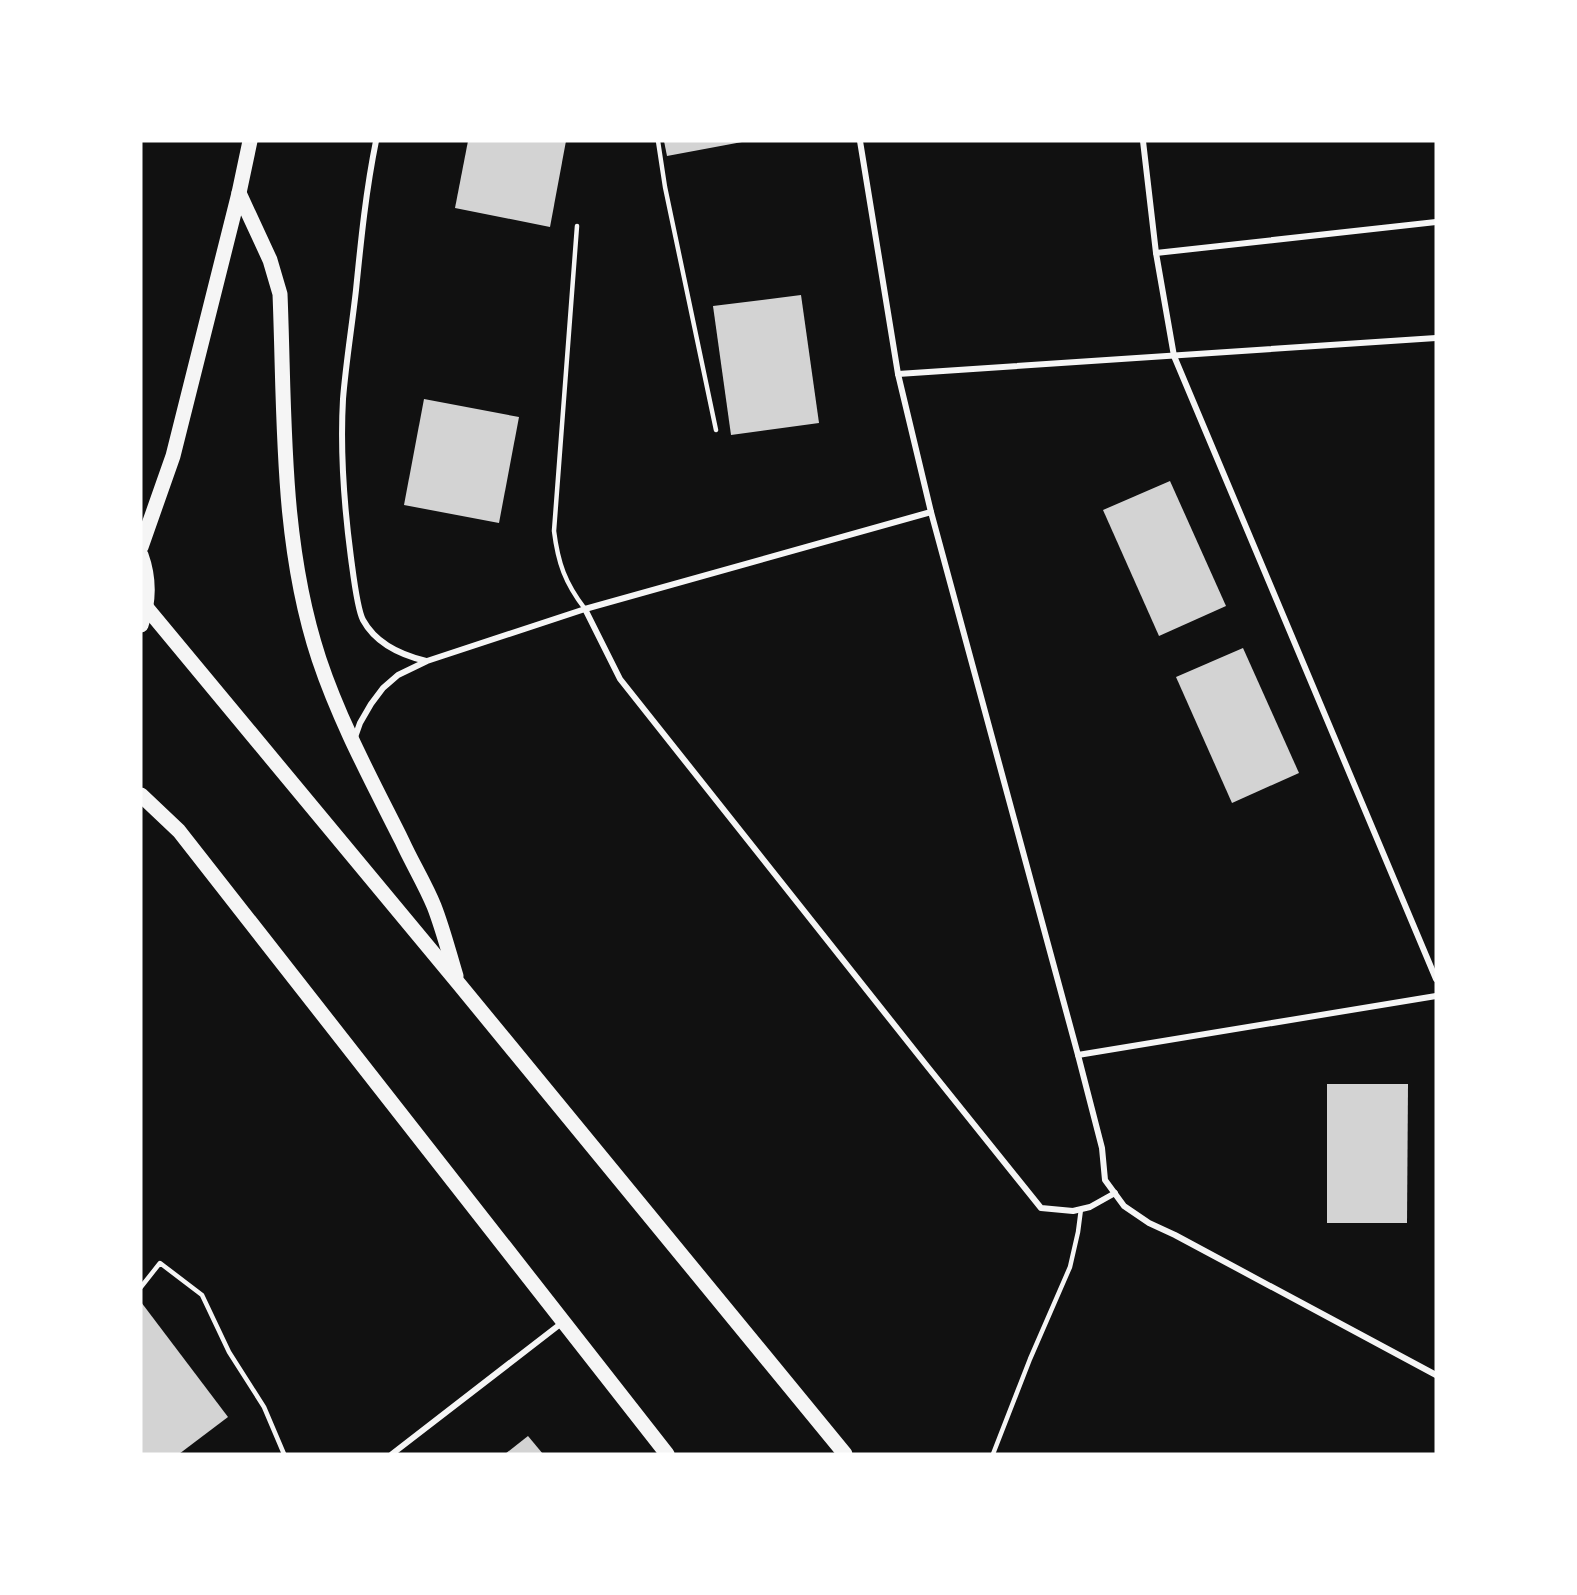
<svg xmlns="http://www.w3.org/2000/svg" width="1577" height="1595" viewBox="0 0 1577 1595" font-family="'Noto Sans',sans-serif">
<style>
.building{fill:#d3d3d3}
.lines{fill:none;stroke-linecap:round;stroke-linejoin:round}
.service{stroke:#f5f5f5;stroke-width:4.5}
.minor{stroke:#f5f5f5;stroke-width:6}
.primary{stroke:#f5f5f5;stroke-width:15}
</style>
<rect width="100%" height="100%" fill="#111"/>
<!-- building -->
<g class="building">
<path d="M468 141H566L550 227 455 208Z"/>
<path d="M664 141H742V142L667 156Z"/>
<path d="M801 295 819 423 731 435 713 306Z"/>
<path d="M424 399 519 417 499 523 404 505Z"/>
<path d="M1170 481 1226 606 1159 636 1103 510Z"/>
<path d="M1243 648 1299 773 1232 803 1176 677Z"/>
<path d="M1327 1084H1408L1407 1223H1327Z"/>
<path d="M141 1302 228 1417 179 1454H141Z"/>
<path d="M528 1436 543 1454H505Z"/>
</g>
<g class="lines">
<!-- service -->
<g class="service">
<path d="M658 141 665 187 716 430"/>
<path d="M577 226 554 531C558 563 565 583 585 609"/>
<path d="M141 1287 160 1263 202 1295 229 1352 264 1407 284 1454"/>
<path d="M993 1454 1030 1359 1070 1267 1078 1232 1081 1209"/>
</g>
<!-- minor -->
<g class="minor">
<path d="M376 141C366 190 361 240 356 290 352 326 346 362 343 399 340 452 344 505 351 558 353 572 357 609 363 620 376 644 401 655 426 661"/>
<path d="M860 141 898 374 931 512 1078 1055 1102 1148 1105 1180 1124 1206 1149 1223 1175 1235 1436 1375"/>
<path d="M1143 141 1156 253 1174 356 1436 979"/>
<path d="M1156 253 1436 222"/>
<path d="M898 374 1436 338"/>
<path d="M585 609 620 679 927 1066 1041 1208 1073 1211 1090 1207 1115 1193"/>
<path d="M354 740 360 723 371 704 383 688 398 675 427 661 585 609 931 512"/>
<path d="M1078 1055 1436 996"/>
<path d="M392 1454 563 1322"/>
</g>
<!-- primary -->
<g class="primary">
<path d="M239 193 270 260 280 294C285 416 280 541 319 659 340 722 372 781 402 841 412 863 425 884 434 906 443 929 449 953 456 976"/>
<path d="M141 547 173 456 239 193 250 141"/>
<path d="M141 555C149 577 149 602 141 625"/>
<path d="M146 607 459 984 845 1454"/>
<path d="M141 795 179 831 667 1454"/>
</g>
</g>
<!-- border -->
<rect width="1577" height="1595" fill="none" stroke="#ffffff" stroke-width="285"/>
</svg>
